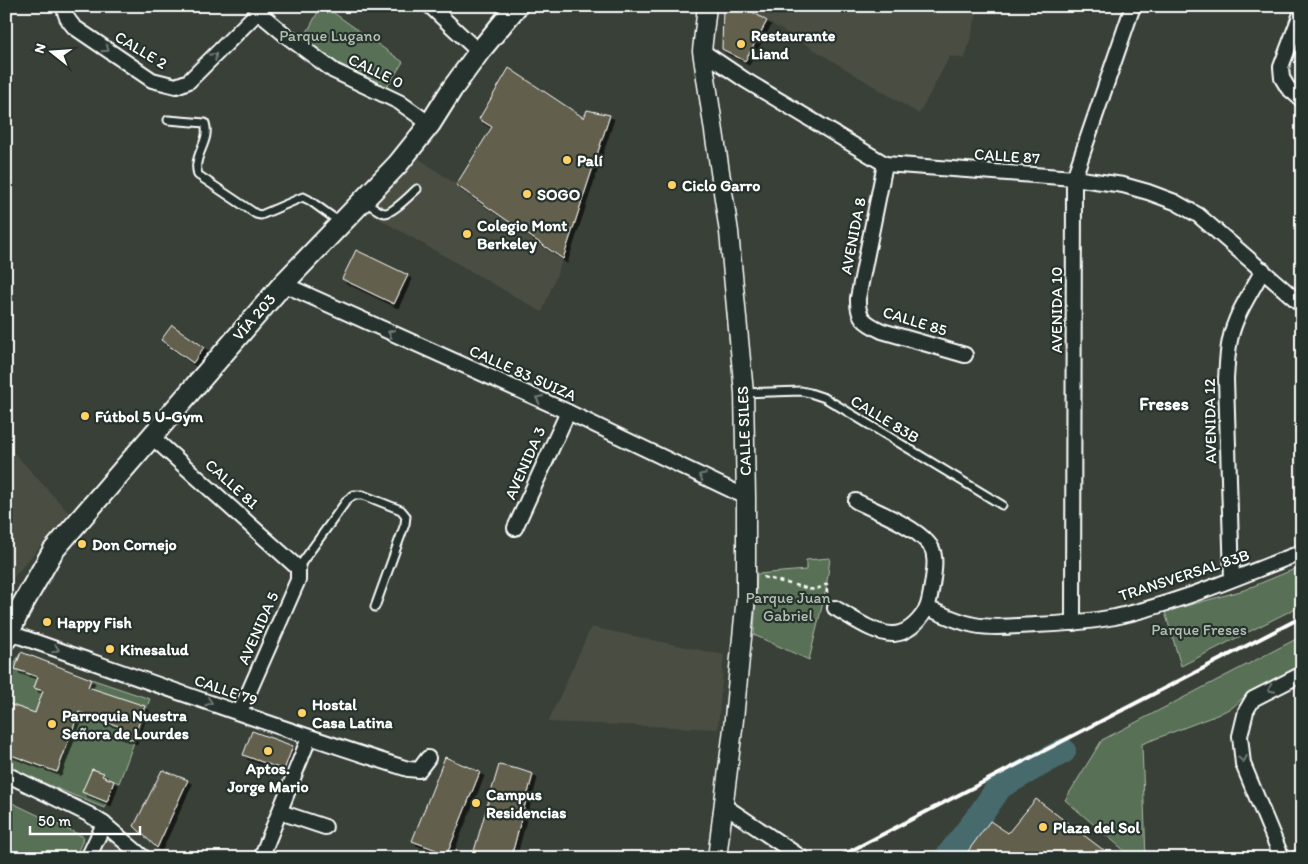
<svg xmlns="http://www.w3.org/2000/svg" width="1308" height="864" viewBox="0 0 1308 864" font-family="Itim,sans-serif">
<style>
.built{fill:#4a4d42}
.green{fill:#597156;stroke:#acb8aa}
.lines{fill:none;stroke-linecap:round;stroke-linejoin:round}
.river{stroke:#476a6d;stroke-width:26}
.building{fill:#645f4d;stroke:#fff;filter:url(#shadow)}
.service-casing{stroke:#fff;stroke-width:11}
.minor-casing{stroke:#fff;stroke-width:18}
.tertiary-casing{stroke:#fff;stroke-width:21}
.secondary-casing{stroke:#fff;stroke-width:24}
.path{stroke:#fff;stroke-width:2.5;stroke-dasharray:4 4;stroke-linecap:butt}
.service{stroke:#26332d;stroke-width:7}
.minor{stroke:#26332d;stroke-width:14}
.tertiary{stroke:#26332d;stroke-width:18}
.secondary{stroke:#26332d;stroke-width:20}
.rail{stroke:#fff;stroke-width:4}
.oneway{stroke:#727a76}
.poi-dot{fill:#ffd166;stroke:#26332d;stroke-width:2}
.labels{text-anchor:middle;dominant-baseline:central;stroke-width:4.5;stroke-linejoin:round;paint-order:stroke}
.park-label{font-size:16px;fill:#b4bfb3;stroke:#26332d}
.poi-label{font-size:16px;font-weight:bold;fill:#fff;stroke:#26332d;text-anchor:start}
.street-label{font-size:16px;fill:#fff;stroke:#26332d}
.neighbourhood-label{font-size:18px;font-weight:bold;fill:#fff;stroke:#26332d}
</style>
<defs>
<filter id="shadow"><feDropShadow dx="4" dy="4" stdDeviation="0" flood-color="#0009"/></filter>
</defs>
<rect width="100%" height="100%" fill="#394037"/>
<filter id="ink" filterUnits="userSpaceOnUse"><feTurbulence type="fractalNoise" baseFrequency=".02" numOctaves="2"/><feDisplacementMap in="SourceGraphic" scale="10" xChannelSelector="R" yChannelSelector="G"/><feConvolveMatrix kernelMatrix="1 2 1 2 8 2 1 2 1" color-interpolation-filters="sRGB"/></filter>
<g filter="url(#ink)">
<!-- built -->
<g class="built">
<path d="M743 6H979L965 59 950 56 919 114Z"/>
<path d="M414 155 563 259 542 312 362 209Z"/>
<path d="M6 444 69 513 6 586Z"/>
<path d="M591 627 724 655 718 729 548 722Z"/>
<path d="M106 836 130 858H96Z"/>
</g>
<!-- green -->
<g class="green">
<path d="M321 6H324L403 62 387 87 338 63 303 40Z"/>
<path d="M830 558 826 590 809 660 754 635 757 574 806 570V560Z"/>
<path d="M1302 566V605L1181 666 1165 612 1244 590Z"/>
<path d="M1302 636V666L1245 696 1233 707 1217 715 1142 744 1146 858H1133L1065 800 1102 740Z"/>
<path d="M21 652 15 669 38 677 34 688 43 691 18 757 57 772 91 679 150 699 119 783 102 776 103 773 92 769 83 792 107 802 104 808 6 767V753L32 712 6 703V678Z"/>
<path d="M6 800 84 837 75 858H6Z"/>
</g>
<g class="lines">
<!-- river -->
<path class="river" d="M947 858 978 818 1000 786 1063 751"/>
</g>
<!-- building -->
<g class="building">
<path d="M723 6H743L767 21 745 61 722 49Z"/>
<path d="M509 68 584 118 587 110 610 115 563 259 456 185 492 127 479 119Z"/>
<path d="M356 250 408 275 394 304 342 279Z"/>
<path d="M172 325 204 347 193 363 161 340Z"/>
<path d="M21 652 91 679 88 687 145 706 133 740 118 735 121 727 79 712 57 772 6 753V703L35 713 43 691 34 688 38 677 15 669Z"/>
<path d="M252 731 293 746 284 770 243 755Z"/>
<path d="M445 757 480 772 447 854 412 841Z"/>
<path d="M499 765 518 769 533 774 511 858H472Z"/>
<path d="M92 769 104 773 102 776 114 781 107 802 82 792Z"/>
<path d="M162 770 188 780 157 848 134 826Z"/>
<path d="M1036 799 1114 858H963L990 821 1008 833Z"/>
</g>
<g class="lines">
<defs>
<g id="service">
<path d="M168 120 205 123C210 138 199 149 197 163 196 166 197 171 198 175L256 214 261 215 303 197 309 200 341 223"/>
<path d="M364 201C370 204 379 213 385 213 393 213 410 195 417 189"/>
<path d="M744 393 801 391 810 393 825 398 1002 505"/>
<path d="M298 568 347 500 354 495H363L401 510 406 516 405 524 375 607"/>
</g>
<g id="minor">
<path d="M65 6C64 15 68 20 74 27L152 80 176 86 189 81 258 12 259 6"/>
<path d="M430 6 479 52"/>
<path d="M1302 11 1281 67 1282 78 1288 88 1302 100"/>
<path d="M258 12 288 37 334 71 399 102 430 124"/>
<path d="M702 51 745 80 885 164 1074 178 1123 185 1148 192 1175 202 1198 215 1302 305"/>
<path d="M885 164 858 298C857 318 865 323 882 331L965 355"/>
<path d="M283 284 568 412 746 497"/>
<path d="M151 436 298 568V580L240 712"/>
<path d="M515 528 568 412"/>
<path d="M1232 579 1226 379C1227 366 1227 353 1230 340 1235 315 1251 292 1263 270"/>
<path d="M835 608C851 617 875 635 894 634 908 633 919 621 926 610 930 603 936 565 934 557 934 552 931 546 928 543 914 526 876 511 856 501"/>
<path d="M927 608C942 614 958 622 974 625 994 629 1015 626 1035 625 1062 624 1088 622 1115 617 1176 604 1237 577 1295 555L1302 551"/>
<path d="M1073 623 1074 178 1133 6"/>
<path d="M10 633C142 679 274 727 408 769L419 770 428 758"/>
<path d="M6 774 88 814 104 824 144 858"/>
<path d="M723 805 802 858"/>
<path d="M280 812 325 827"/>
<path d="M88 858 104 824"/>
<path d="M261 858 309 738"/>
<path d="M1282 858 1243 764 1240 736 1246 711 1253 699 1302 674"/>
<path d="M1298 858 1302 856"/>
</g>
<path id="tertiary" d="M707 6 702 51 729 232 744 393 746 497V597L733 729 717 858"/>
<path id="secondary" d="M6 639 20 609 53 551 283 284 398 164 430 124 452 89 479 52 517 6"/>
</defs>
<!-- service casing -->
<use href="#service" class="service-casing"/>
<!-- minor casing -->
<use href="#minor" class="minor-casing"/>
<!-- tertiary casing -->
<use href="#tertiary" class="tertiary-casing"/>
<!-- secondary casing -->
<use href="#secondary" class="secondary-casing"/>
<!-- path -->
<path class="path" d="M763 577 810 589 815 590 827 584V598"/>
<!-- service -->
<use href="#service" class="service"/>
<!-- minor -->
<use href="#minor" class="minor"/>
<!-- tertiary -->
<use href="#tertiary" class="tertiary"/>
<!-- secondary -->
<use href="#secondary" class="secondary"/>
<!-- rail -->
<path class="rail" d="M837 858 1302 617"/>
</g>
<!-- one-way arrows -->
<defs><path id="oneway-chevron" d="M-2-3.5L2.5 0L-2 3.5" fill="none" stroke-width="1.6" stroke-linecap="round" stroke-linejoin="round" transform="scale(1.25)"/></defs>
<g class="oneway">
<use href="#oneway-chevron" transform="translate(106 49) rotate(35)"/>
<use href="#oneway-chevron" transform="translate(214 56) rotate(-45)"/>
<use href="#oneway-chevron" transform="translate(391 333) rotate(-156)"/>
<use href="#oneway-chevron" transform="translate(539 399) rotate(-156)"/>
<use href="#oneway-chevron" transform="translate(702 476) rotate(-154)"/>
<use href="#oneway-chevron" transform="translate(56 649) rotate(19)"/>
<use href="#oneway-chevron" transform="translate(1271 689) rotate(153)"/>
<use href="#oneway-chevron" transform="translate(209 702) rotate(19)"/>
<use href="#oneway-chevron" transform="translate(1243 759) rotate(80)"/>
</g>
</g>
<!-- markers -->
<g class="poi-dot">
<circle cx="741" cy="44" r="5"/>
<circle cx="567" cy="160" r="5"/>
<circle cx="672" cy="185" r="5"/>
<circle cx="527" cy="194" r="5"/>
<circle cx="467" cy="234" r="5"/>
<circle cx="85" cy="416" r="5"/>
<circle cx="82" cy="544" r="5"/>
<circle cx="47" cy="622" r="5"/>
<circle cx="110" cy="649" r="5"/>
<circle cx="302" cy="713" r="5"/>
<circle cx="52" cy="724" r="5"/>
<circle cx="268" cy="751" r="5"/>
<circle cx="476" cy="803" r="5"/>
<circle cx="1043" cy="827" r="5"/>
</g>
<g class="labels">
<!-- park labels -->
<g class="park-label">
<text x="330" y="35">Parque Lugano</text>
<text x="788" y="597">Parque Juan<tspan x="788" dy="18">Gabriel</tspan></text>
<text x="1199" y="629">Parque Freses</text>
</g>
<!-- poi labels -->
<g class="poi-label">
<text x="751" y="35">Restaurante<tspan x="751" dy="18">Liand</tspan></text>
<text x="577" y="160">Palí</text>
<text x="682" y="185">Ciclo Garro</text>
<text x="537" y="194">SOGO</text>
<text x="477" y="225">Colegio Mont<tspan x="477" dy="18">Berkeley</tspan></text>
<text x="95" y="416">Fútbol 5 U-Gym</text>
<text x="92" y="544">Don Cornejo</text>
<text x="57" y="622">Happy Fish</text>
<text x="120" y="649">Kinesalud</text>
<text x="312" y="704">Hostal<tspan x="312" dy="18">Casa Latina</tspan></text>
<text x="62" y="715">Parroquia Nuestra<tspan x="62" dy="18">Señora de Lourdes</tspan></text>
<text x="268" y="768" text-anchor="middle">Aptos.<tspan x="268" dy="18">Jorge Mario</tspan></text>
<text x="486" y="794">Campus<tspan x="486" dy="18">Residencias</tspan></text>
<text x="1053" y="827">Plaza del Sol</text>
</g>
<!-- street labels -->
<g class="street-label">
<text transform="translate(141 50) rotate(31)">CALLE 2</text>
<text transform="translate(376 71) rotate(26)">CALLE 0</text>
<text transform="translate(1007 156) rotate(4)">CALLE 87</text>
<text transform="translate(853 236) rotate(-79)">AVENIDA 8</text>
<text transform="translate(1056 310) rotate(-90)">AVENIDA 10</text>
<text transform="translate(254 317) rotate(-49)">VÍA 203</text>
<text transform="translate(915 321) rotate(17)">CALLE 85</text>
<text transform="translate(523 373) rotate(24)">CALLE 83 SUIZA</text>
<text transform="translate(885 419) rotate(31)">CALLE 83B</text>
<text transform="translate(1210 421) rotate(-91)">AVENIDA 12</text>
<text transform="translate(744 431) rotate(-92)">CALLE SILES</text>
<text transform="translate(525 463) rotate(-66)">AVENIDA 3</text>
<text transform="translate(232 484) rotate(42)">CALLE 81</text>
<text transform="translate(1184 575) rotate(-18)">TRANSVERSAL 83B</text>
<text transform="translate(258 628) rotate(-66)">AVENIDA 5</text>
<text transform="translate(226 690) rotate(19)">CALLE 79</text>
</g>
<!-- neighbourhood labels -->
<g class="neighbourhood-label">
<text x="1164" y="404">Freses</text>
</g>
</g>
<!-- margin -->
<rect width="1308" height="864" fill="none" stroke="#26332d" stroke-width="25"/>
<rect x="12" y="12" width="1283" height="839" fill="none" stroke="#fff" stroke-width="2" filter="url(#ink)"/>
<!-- north arrow -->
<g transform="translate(52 52) rotate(287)" stroke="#26332d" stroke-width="4" paint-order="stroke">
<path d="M0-4L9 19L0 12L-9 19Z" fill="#ffffff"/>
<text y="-8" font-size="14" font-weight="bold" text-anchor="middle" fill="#ffffff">N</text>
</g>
<!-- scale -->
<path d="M30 826v8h110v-8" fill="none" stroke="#ffffff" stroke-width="2.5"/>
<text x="38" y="826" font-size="15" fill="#ffffff" stroke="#26332d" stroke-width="4" paint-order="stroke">50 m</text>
</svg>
